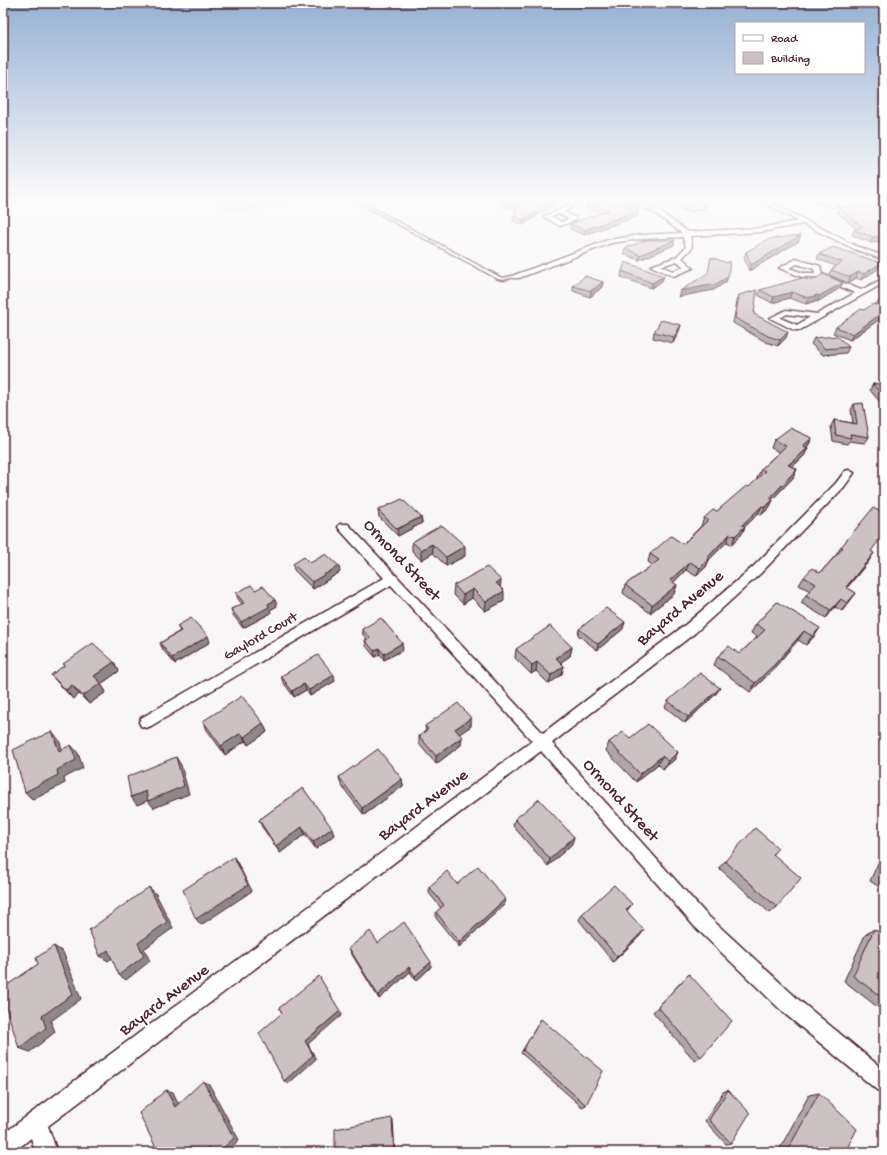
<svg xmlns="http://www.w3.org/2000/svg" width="887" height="1155" viewBox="0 0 887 1155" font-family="'Gochi Hand',sans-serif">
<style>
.green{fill:#ded6d9;stroke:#947a82}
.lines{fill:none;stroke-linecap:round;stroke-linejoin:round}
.lane-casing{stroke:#4a1f2b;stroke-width:3}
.street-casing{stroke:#4a1f2b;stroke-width:3}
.lane{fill:#fff;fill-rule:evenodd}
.street{fill:#fff;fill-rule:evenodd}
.wall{fill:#b0a6a9;stroke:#4a1f2b}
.shaded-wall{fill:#908789;stroke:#4a1f2b}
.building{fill:#cdc1c4;stroke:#4a1f2b}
.labels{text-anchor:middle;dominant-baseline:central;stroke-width:4;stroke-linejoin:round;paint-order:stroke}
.street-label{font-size:14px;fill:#4a1f2b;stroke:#fff}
.near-street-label{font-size:17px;fill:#4a1f2b;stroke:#fff}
</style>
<rect width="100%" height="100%" fill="#f8f6f7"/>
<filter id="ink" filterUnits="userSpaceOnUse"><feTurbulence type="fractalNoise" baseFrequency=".025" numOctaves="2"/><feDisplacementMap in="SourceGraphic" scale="8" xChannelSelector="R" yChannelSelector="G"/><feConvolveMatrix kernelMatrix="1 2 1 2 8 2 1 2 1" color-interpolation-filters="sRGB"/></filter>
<g filter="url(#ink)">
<!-- green -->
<path class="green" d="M215 202H288C266 207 235 216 215 202Z"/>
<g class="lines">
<defs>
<path id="lane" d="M358 202H361L500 277 503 278 516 275 518 276 503 280 498 279Z"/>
<g id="street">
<path d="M571 202H578L564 212 576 218V220L560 226 543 216 558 211ZM559 214 569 219 561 222 551 216Z"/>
<path d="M624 202H634L656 209 688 232 761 228 798 221 762 202H770L858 247 884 256V260L854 249 803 224 761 232 690 236 692 248 682 258 693 268 673 276 651 266 676 257 686 247 683 237 641 239 611 243 519 278H513L512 276 608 240 641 235 682 233 652 211ZM677 261 684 267 673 271 661 266Z"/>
<path d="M674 202 690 207 696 206 691 202H698L704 207 690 211 672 205 671 204Z"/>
<path d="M815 202H840V204L832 207Z"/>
<path d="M873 202H884V206L874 203Z"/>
<path d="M796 259 820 266 822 274 861 290 884 278V283L800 330H794L770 318 786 310 817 314 855 293 818 277H802L779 268ZM797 264 814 269 815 273H803L789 268ZM787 314 810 317 797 325 780 318Z"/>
<path d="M849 470 854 473 844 487 761 573 695 633 552 743 706 914 799 1000 884 1070V1093L877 1090 785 1014 694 926 541 751 48 1126 57 1152H35L31 1138 14 1152H3V1134L532 741 391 585 151 726 146 728 141 726 139 722 141 718 384 578 340 530 338 527 340 524H348L543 733 685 625 753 567 836 483 845 471Z"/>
</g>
</defs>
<!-- lane casing -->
<use href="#lane" class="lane-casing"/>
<!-- street casing -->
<use href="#street" class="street-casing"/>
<!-- lane -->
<use href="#lane" class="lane"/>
<!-- street -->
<use href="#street" class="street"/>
</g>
<!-- wall -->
<g class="wall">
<path d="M504 202H557L523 225 513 221 514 216 517 209 503 207Z"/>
<path d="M639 202H653L646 204Z"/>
<path d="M587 203 636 207 632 208 638 216 584 235 570 229V224L601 213 586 208Z"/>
<path d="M884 206V243L882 242 871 243 852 235 854 230 856 229 837 212 839 207Z"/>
<path d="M799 241 749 271 744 258 746 252Z"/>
<path d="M674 245 639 260 624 254 625 248Z"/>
<path d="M819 254 878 269 861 280 856 278 848 283 829 275 831 270 836 266 817 259Z"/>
<path d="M622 271 662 281 651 288 621 277Z"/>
<path d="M812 281 840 288 817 302 815 301 806 304 789 298 772 303 758 295 760 290Z"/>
<path d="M603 282 602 287 590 297 573 291V286Z"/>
<path d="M739 295 754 314 786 338 778 346 766 342 733 323 737 301Z"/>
<path d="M884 299V319L883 320 880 319 850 340 833 333 836 327Z"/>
<path d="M681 325 679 331 673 343 653 338 654 332Z"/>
<path d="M814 338 849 347 846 353 823 355 811 344Z"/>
<path d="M873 384H884V407L870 390Z"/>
<path d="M854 404 869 437 865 443 849 441 847 444 833 441 831 426 834 420 853 423 851 410Z"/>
<path d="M812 438 808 446 806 447 808 448 804 456 792 467 797 469 793 478 772 499 773 500 769 508 761 515 758 514 745 527 741 535 732 545 727 542 709 560 706 567 696 576 686 570 673 583 677 585 674 594 650 613 623 593 625 585 652 565 648 562 650 554 683 544 701 526 704 518 717 511 749 487 759 478H757L761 469 779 452 771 448 774 440Z"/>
<path d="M378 510 421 517 422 523 398 536 379 517Z"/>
<path d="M443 526 465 556 446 566 433 553 421 560 412 551V542Z"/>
<path d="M841 547 872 551 869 561 847 588 856 593 850 601 842 611 835 607 826 618 801 603 806 595 810 591 799 585 804 577 820 573 836 555Z"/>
<path d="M310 563 340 572 313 589 294 570 293 564Z"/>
<path d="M501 580 500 587 504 601 485 611 472 598 463 604 453 594 454 585Z"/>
<path d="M255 590 275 600 277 606 270 610 271 613 243 628 233 615 231 609 242 604 238 599 236 593Z"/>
<path d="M777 602 814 637 806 645 798 640 769 674 750 692 714 665 718 656 739 654 757 637 751 633 756 624Z"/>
<path d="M177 626 210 642 175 664 163 650 160 643 180 631Z"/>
<path d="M362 629 403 650 384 660 380 654 375 657 366 646 365 640 367 639 363 635Z"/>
<path d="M579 629H623L597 650 578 635Z"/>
<path d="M572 647 570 656 561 662 562 674 549 684 536 671 531 674 515 658 516 649Z"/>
<path d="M114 662 119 671 101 684 106 692 89 704 79 694 73 699 58 683 51 675Z"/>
<path d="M281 676 335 681 310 696 306 690 294 697 283 682Z"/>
<path d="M716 694 685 723 665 707 668 701Z"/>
<path d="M471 718V726L459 734 461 745 436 764 419 744V736L426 731 425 726Z"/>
<path d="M203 721 263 723 267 732 248 745 245 741 225 755 207 730Z"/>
<path d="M630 738 678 752 674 760 663 769 658 764 636 782 606 751 609 742Z"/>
<path d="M339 777 402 779 403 786 364 815 341 785Z"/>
<path d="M303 788 334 835 316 849 305 834 280 853 262 827 259 820Z"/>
<path d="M515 819 572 844 548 866 513 826Z"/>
<path d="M773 854 777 907 770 913 719 868 725 861Z"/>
<path d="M884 857V890L870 881 879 861Z"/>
<path d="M429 887 505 899 504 905 459 947 436 918V912L441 908 429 893Z"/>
<path d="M632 904 627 911 640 936 613 962 579 920 582 914Z"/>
<path d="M874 929 884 936V1012L844 981 865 935Z"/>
<path d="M378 943 431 967 416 981 410 972 379 999 351 953 349 948Z"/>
<path d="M689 974 701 1057 695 1061 653 1012 684 979Z"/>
<path d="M541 1019 586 1105 582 1107 521 1053Z"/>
<path d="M728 1090 731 1143 726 1144 705 1121 723 1092Z"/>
<path d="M819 1093 845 1152H778L809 1095Z"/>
</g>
<!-- shaded-wall -->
<g class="shaded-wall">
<path d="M550 202H557L523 225V220Z"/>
<path d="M637 202 636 207 624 211 625 206Z"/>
<path d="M646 202H653L646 204Z"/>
<path d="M639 210 638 216 584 235 585 230Z"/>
<path d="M801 235 799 241 749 271 751 265Z"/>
<path d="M884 236 882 242 871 243 873 237Z"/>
<path d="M675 240 674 245 639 260 640 255Z"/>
<path d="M881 263 878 269 861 280 864 274Z"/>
<path d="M858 272 856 278 848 283 850 277Z"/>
<path d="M664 276 662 281 651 288 652 283Z"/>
<path d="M728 277 726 282 714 290 678 297 680 291Z"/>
<path d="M603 282 602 287 590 297 591 291Z"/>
<path d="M843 283 840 288 817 302 819 296Z"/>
<path d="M792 292 789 298 772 303 774 297Z"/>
<path d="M817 295 815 301 806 304 808 298Z"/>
<path d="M882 313 880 319 850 340 853 334Z"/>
<path d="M681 325 679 331 673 343 674 337Z"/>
<path d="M788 332 786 338 778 346 780 340Z"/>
<path d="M812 438 808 446 799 454 803 446Z"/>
<path d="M808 448 804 456 784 474 788 465Z"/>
<path d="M797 469 793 478 766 506 770 498Z"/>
<path d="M773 500 769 508 761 515 765 507Z"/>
<path d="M762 506 758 514 745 527 741 535 732 545 735 536 742 525Z"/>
<path d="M421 517 422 523 398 536 397 529Z"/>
<path d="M730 534 727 542 709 560 706 567 696 576 700 568 707 558Z"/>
<path d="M432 544 433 553 421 560V550Z"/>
<path d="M465 546V556L446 566V557Z"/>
<path d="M874 553 869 561 840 595 846 587Z"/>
<path d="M690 562 686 570 667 589 670 580Z"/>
<path d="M339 566 340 572 313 589 312 582Z"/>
<path d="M501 580 500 589 496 583Z"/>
<path d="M677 585 674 594 650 613 652 605Z"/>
<path d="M473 589 472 598 463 604V595Z"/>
<path d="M504 591V601L485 611 486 602Z"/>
<path d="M856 593 850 601 842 611 847 603Z"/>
<path d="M841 599 835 607 826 618 831 610Z"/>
<path d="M275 600 277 606 270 610 271 613 243 628 241 622 268 604Z"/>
<path d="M625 622 623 629 597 650 598 644Z"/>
<path d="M820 628 814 637 806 645 812 636Z"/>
<path d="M804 631 798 640 769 674 750 692 755 683Z"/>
<path d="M208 636 210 642 175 664 172 658Z"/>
<path d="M402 643 403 650 384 660V654Z"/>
<path d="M572 647 570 656 554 667 556 658Z"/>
<path d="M379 648 380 654 375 657 374 651Z"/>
<path d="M114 662 119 671 101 684 106 692 89 704 83 696 94 676Z"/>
<path d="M537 662 536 671 531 674 532 665Z"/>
<path d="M564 666 562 674 549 684 551 675Z"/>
<path d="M334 675 335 681 310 696 309 690Z"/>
<path d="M304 684 306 690 294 697 292 691Z"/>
<path d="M72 685 79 694 73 699 66 690Z"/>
<path d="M720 688 716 694 685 723 688 717Z"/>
<path d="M471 718V726L455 737V729Z"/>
<path d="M263 723 267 732 248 745 244 737Z"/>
<path d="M52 731 59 740 66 759 59 751Z"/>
<path d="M241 733 245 741 225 755 221 746Z"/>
<path d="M462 737 461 745 436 764V756Z"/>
<path d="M71 745 78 753 83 768 64 778 65 783 33 800 25 792 57 770Z"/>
<path d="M678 752 674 760 663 769 668 761Z"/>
<path d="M662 756 658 764 636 782 640 774Z"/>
<path d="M176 757 181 765 189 794 154 808 148 801Z"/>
<path d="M402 779 403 786 364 815 362 808Z"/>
<path d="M146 791 152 799 137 805 131 797Z"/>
<path d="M302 827 305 834 280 853 276 846Z"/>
<path d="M332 828 334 835 316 849 313 842Z"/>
<path d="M574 837 572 844 548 866 550 859Z"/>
<path d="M234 857 238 864 252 891 201 925 196 919Z"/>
<path d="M149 887 156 894 173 928 144 949 150 961 126 980 119 975 138 943Z"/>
<path d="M505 899 504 905 459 947V942Z"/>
<path d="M644 930 640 936 613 962 617 957Z"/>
<path d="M54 946 63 952 81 999 51 1021 55 1032 30 1052 19 1048 42 1016Z"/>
<path d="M108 950 115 956 108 961 100 956Z"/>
<path d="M431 962V967L416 981 415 976Z"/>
<path d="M409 967 410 972 379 999 378 995Z"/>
<path d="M340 1011 342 1015 308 1044 316 1059 288 1084 284 1081 305 1041Z"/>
<path d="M203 1081 209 1084 239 1140 226 1152H219Z"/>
<path d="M166 1090 173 1092 181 1109 175 1107Z"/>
<path d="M392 1118 393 1120 395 1152H394Z"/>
<path d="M208 1147 210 1152H203Z"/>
</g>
<!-- building -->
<g class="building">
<path d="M504 202H550L523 220 514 216 519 204Z"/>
<path d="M589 202H636L625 206 639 210 585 230 570 224 609 210 587 203Z"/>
<path d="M884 206V236L873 237 854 230 862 227 839 207Z"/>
<path d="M801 235 751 265 746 252 769 239Z"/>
<path d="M646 240H675L640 255 625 248Z"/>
<path d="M833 247 881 263 864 274 858 272 850 277 831 270 842 262 819 254Z"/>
<path d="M711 257 727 263 730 261 728 277 716 284 680 291 708 273Z"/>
<path d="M625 262 664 276 652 283 622 271Z"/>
<path d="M823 274 843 283 819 296 817 295 808 298 792 292 774 297 760 290 802 278 812 281Z"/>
<path d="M585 276 603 282 591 291 573 286Z"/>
<path d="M757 290 754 314 788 332 780 340 768 336 735 318 739 295Z"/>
<path d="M884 299V313H882L853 334 836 327 861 309 864 310 873 304 875 305Z"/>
<path d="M661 320 681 325 674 337 654 332Z"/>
<path d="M837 336 849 347 825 349 814 338Z"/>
<path d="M873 384H884V397Z"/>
<path d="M863 403 869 437 850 434 851 438 836 435 834 420 857 424 854 404Z"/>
<path d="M790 428 812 438 803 446 808 448 788 465 797 469 770 498 773 500 765 507 762 506 742 525 745 526 735 536 730 534 707 558 709 559 700 568 690 562 670 580 677 585 652 605 625 585 659 560 650 554 671 536 683 544 708 520 704 518 713 510 717 511 746 486 749 487 765 471 761 469 786 446 774 440Z"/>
<path d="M402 499 421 517 397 529 378 510Z"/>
<path d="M873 508 884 513V534L871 551 874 553 846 587 856 593 847 603 841 599 831 610 806 595 816 584 804 577 812 568 820 573 843 548 841 547Z"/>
<path d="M440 526H443L465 546 446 557 432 544 421 550 412 542Z"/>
<path d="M326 554 339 566 312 582 293 564 304 557 310 563Z"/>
<path d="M487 567 501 580 496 583 504 591 486 602 473 589 463 595 454 585Z"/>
<path d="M251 585 255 590 263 586 275 600 268 604 269 607 241 622 231 609 244 603 236 593Z"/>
<path d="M777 602 820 628 812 636 804 631 774 665 755 683 718 656 729 646 739 654 765 630 756 624Z"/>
<path d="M606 608 625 622 598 644 579 629Z"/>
<path d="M191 618 208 636 172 658 160 643 181 631 177 626Z"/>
<path d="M381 618 402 643 384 654 379 648 374 651 365 640 370 638 362 629Z"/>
<path d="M550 626 572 647 556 658 564 666 551 675 537 662 532 665 516 649Z"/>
<path d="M93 643 114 662 94 676 101 683 83 696 72 685 66 690 51 675 65 665 63 664Z"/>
<path d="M318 655 334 675 309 690 304 684 292 691 281 676Z"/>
<path d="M700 673 720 688 688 717 668 701Z"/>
<path d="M242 696 263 723 244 737 241 733 221 746 203 721Z"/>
<path d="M458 703 471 718 455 729 462 737 436 756 419 736 428 729 425 726Z"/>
<path d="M648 724 678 752 668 761 662 756 640 774 609 742 623 732 630 738Z"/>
<path d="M52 731 59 751 71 745 76 760 57 770 58 775 25 792 13 750Z"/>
<path d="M378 749 402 779 362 808 339 777Z"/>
<path d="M176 757 184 786 148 801 146 791 131 797 127 777Z"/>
<path d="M303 788 332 828 313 842 302 827 276 846 259 820Z"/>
<path d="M539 799 574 837 550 859 515 819Z"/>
<path d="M755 828 778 848 773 854 801 878 777 907 725 861Z"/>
<path d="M234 857 248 885 196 919 183 890Z"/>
<path d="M884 864V877L879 874Z"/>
<path d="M478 866 505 899 459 942 436 912 444 905 429 887 447 871 457 884Z"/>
<path d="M614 885 632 904 626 910 644 930 617 957 582 914Z"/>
<path d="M149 887 167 922 138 943 144 956 119 975 108 950 100 956 89 930Z"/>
<path d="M404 922 431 962 415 976 409 967 378 995 349 948 370 931 378 943Z"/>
<path d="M874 929 884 936V999L853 976Z"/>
<path d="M54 946 73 994 42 1016 46 1028 19 1048 3 998V988L38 964 36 958Z"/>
<path d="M689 974 732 1021 701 1057 658 1007Z"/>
<path d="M319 976 340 1011 305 1041 313 1055 284 1081 259 1033 282 1013 279 1008Z"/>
<path d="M541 1019 603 1071 586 1105 523 1050Z"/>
<path d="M203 1081 234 1138 219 1152H211L208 1147 203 1152H158L139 1113 166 1090 175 1107Z"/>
<path d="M728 1090 750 1113 731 1143 709 1120Z"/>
<path d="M819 1093 857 1129 845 1152H788L787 1151Z"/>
<path d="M392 1118 394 1152H335V1129Z"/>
</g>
</g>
<!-- sky -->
<linearGradient id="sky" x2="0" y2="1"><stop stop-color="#97b1d2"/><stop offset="0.55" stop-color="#fcfbfb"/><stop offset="1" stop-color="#fcfbfb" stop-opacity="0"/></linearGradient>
<rect width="887" height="364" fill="url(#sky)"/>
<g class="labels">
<!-- street labels -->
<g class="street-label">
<text transform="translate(261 637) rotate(-30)">Gaylord Court</text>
</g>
<!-- near-street labels -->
<g class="near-street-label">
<text transform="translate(401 561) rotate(47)">Ormond Street</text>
<text transform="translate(681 609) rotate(-40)">Bayard Avenue</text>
<text transform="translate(620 801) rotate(48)">Ormond Street</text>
<text transform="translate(424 806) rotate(-37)">Bayard Avenue</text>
<text transform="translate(165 1001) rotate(-37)">Bayard Avenue</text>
</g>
</g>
<!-- margin -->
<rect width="887" height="1155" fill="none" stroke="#fff" stroke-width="16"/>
<rect x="8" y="8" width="871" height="1139" fill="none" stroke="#4a1f2b" stroke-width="1.5" filter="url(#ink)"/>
<!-- legend -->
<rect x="735" y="22" width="130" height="52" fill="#ffffff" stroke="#b7a5aa"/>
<rect x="743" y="35" width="20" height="6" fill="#ffffff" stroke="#b7a5aa"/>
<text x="771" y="42" font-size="12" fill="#4a1f2b">Road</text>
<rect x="743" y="52" width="20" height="12" fill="#cdc1c4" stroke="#b7a5aa"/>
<text x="771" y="62" font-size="12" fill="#4a1f2b">Building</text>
</svg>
